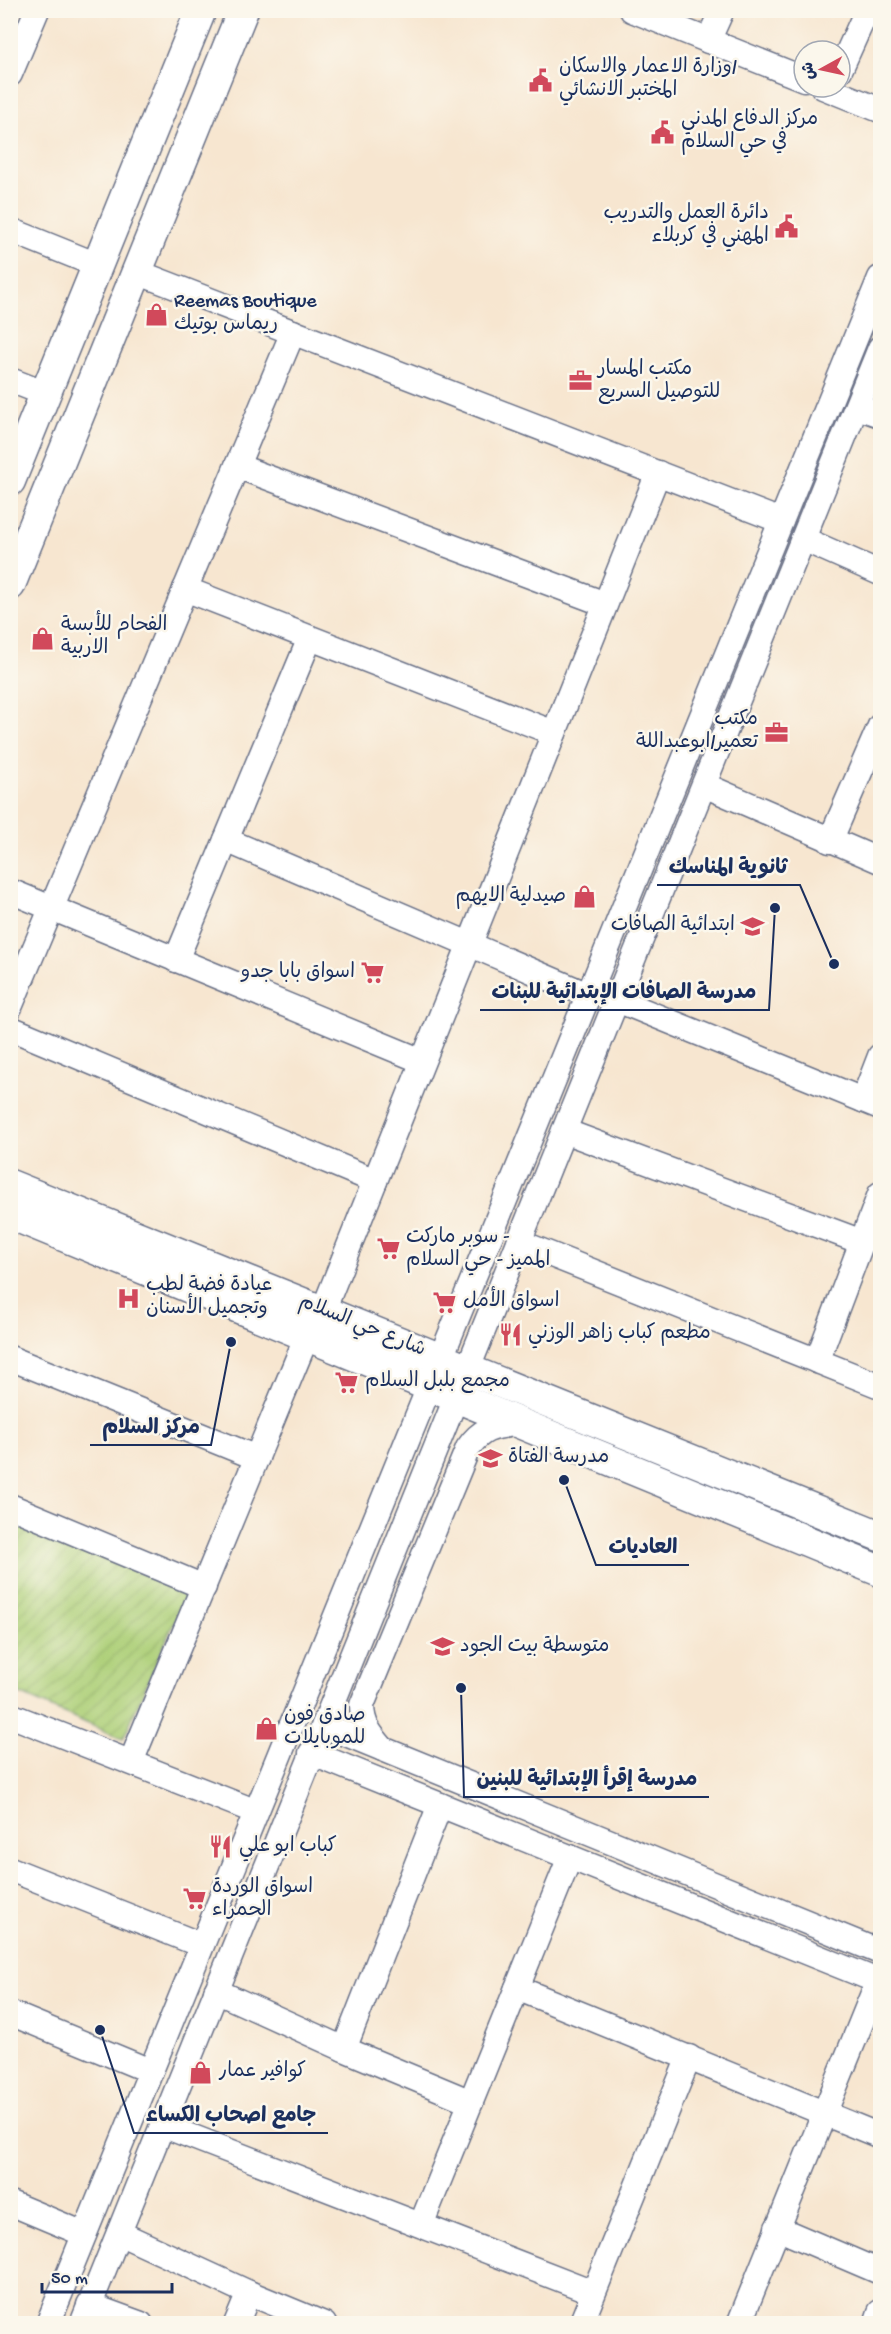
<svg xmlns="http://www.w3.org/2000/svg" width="891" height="2334" viewBox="0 0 891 2334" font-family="'Gochi Hand','Playpen Sans Arabic',sans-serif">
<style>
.garden{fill:url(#garden-furrows);stroke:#64806c;stroke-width:1.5}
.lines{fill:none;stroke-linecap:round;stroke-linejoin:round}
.minor-casing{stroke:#686f86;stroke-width:27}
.major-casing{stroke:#686f86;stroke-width:33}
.minor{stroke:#fff;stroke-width:24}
.major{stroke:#fff;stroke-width:30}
.labels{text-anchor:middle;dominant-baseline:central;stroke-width:5;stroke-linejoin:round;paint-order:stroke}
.poi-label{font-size:20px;fill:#1b2f5e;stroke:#fbf7ec;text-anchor:start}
.street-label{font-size:20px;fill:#1b2f5e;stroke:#fbf7ec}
.leader{fill:none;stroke:#1b2f5e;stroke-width:2}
.callout-dot{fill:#1b2f5e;stroke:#fbf7ec;stroke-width:2}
.callout-label{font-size:21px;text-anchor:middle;font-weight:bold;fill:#1b2f5e;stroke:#fbf7ec;stroke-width:5;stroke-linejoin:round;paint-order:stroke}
</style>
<defs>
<pattern id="garden-furrows" width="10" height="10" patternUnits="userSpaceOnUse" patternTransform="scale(1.5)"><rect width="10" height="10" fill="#aed079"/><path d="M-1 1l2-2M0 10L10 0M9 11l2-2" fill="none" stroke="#95b36b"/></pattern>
</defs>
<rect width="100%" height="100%" fill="#fbf7ec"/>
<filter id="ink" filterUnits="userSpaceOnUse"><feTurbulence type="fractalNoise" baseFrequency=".0167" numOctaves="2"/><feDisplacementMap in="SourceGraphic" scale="12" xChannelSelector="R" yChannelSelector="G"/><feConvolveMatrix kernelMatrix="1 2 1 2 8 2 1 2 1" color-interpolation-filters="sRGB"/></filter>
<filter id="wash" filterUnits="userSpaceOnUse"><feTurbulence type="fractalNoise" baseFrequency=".008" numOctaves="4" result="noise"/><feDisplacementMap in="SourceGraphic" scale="24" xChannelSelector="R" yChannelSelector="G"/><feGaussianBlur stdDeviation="1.35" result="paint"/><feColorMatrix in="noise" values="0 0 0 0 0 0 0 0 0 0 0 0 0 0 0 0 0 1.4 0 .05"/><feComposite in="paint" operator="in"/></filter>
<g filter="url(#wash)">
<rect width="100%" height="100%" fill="#f7e6d0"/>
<!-- garden -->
<path class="garden" d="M11 1516 187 1593 123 1739 11 1690Z"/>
</g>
<g filter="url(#ink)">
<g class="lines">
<defs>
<g id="minor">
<path d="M632 10 804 79"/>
<path d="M708 41 722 10"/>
<path d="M840 70 867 10"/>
<path d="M10 74 37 10"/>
<path d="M823 87 880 110"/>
<path d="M10 230 97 265"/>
<path d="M137 272 781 521"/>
<path d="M10 380 46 394"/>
<path d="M866 410 880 415"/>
<path d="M237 466 605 604"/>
<path d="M803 539 880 573"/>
<path d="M185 589 554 733"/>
<path d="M704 785 880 861"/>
<path d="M226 840 588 995"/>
<path d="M830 841 880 726"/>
<path d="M10 891 422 1061"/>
<path d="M176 960 310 638"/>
<path d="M617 1000 880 1107"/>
<path d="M10 1007 293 332"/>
<path d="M10 1028 375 1181"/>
<path d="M863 1100 880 1056"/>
<path d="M564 1131 862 1242"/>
<path d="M519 1242 880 1386"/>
<path d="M323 1311 658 473"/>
<path d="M10 1358 257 1458"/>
<path d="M817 1361 880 1194"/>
<path d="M10 1506 204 1587"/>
<path d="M10 1715 244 1807"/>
<path d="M324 1725 880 1952"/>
<path d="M383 1749C371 1735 362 1725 362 1705L468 1448C483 1426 496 1427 521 1423"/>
<path d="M311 1753 880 1982"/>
<path d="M131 1762 307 1336"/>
<path d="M10 1869 201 1945"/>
<path d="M517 1988 880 2136"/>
<path d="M216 1991 344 2049 471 2102"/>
<path d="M10 2013 150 2071"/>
<path d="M344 2049 440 1805"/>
<path d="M162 2125 593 2292"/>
<path d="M10 2203 84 2234"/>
<path d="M421 2225 570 1857"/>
<path d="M777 2228 880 2272"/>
<path d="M119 2233 249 2293 324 2324"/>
<path d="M89 2305 141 2324"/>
<path d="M48 2324 880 278"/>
<path d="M82 2324 880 348"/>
<path d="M236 2324 249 2293"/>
<path d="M581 2324 689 2057"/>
<path d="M739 2324 878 1981"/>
<path d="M876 2324 880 2312"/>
</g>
<g id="major">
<path d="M10 481 201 10"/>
<path d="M10 585 243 10"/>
<path d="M10 1185 880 1536"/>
<path d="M10 1214 880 1571"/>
</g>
</defs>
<!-- minor casing -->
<use href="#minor" class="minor-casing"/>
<!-- major casing -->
<use href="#major" class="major-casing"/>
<!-- minor -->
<use href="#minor" class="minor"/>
<!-- major -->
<use href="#major" class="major"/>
</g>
</g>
<!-- icons -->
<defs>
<symbol id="civic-bare" viewBox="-9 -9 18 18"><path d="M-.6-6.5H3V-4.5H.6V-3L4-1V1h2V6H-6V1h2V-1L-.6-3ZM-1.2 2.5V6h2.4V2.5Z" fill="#d1495b" stroke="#fbf7ec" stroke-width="2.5" paint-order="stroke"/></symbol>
<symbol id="shop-bare" viewBox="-9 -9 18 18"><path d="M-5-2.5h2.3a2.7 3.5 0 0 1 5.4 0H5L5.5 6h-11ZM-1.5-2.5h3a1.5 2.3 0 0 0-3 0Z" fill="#d1495b" stroke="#fbf7ec" stroke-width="2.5" paint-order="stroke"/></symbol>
<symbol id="office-bare" viewBox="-9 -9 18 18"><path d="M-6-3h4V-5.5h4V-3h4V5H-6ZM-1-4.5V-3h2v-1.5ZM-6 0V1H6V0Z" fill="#d1495b" stroke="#fbf7ec" stroke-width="2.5" paint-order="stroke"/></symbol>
<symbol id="school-bare" viewBox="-9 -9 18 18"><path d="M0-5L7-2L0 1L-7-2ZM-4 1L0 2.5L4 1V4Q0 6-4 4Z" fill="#d1495b" stroke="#fbf7ec" stroke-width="2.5" paint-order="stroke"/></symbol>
<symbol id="supermarket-bare" viewBox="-9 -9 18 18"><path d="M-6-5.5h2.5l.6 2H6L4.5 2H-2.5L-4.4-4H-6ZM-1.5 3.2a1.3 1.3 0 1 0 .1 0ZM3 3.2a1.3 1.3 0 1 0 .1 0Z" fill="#d1495b" stroke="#fbf7ec" stroke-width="2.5" paint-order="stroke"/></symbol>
<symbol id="hospital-bare" viewBox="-9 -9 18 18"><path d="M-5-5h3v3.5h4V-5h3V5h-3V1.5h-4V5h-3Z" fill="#d1495b" stroke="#fbf7ec" stroke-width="2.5" paint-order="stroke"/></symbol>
<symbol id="restaurant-bare" viewBox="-9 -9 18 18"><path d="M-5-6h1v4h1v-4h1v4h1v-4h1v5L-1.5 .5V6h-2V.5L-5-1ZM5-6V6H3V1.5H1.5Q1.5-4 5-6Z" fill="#d1495b" stroke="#fbf7ec" stroke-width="2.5" paint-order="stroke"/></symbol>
</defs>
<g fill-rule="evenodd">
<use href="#civic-bare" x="524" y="64" width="33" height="33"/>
<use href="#civic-bare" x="646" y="116" width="33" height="33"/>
<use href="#civic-bare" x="770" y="210" width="33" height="33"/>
<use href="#shop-bare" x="140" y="298" width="33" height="33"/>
<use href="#office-bare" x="564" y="364" width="33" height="33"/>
<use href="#shop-bare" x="26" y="622" width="33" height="33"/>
<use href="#office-bare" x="760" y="716" width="33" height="33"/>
<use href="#shop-bare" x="568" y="880" width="33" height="33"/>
<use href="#school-bare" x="736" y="910" width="33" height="33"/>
<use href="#supermarket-bare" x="356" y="956" width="33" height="33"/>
<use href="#supermarket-bare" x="372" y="1232" width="33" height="33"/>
<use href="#hospital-bare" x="112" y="1282" width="33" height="33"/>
<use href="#supermarket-bare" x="428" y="1286" width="33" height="33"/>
<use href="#restaurant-bare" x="494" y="1318" width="33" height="33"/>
<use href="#supermarket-bare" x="330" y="1366" width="33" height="33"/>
<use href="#school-bare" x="474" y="1442" width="33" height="33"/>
<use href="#school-bare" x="426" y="1630" width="33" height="33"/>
<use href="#shop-bare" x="250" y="1712" width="33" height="33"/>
<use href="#restaurant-bare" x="204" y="1830" width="33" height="33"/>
<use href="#supermarket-bare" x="178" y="1882" width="33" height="33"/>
<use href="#shop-bare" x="184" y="2056" width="33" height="33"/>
</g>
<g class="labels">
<!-- poi labels -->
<g class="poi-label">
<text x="559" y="68">وزارة الاعمار والاسكان/<tspan x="559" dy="23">المختبر الانشائي</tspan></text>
<text x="681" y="120">مركز الدفاع المدني<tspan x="681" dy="23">في حي السلام</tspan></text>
<text x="769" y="214" text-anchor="end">دائرة العمل والتدريب<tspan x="769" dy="23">المهني في كربلاء</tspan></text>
<text x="174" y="302">Reemas Boutique<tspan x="174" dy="23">ريماس بوتيك</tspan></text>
<text x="598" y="370">مكتب المسار<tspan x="598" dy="23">للتوصيل السريع</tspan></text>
<text x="61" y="626">الفحام للأبسة<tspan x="61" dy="23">الاربية</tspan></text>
<text x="758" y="720" text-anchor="end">مكتب<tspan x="758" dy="23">تعمير/ابوعبداللة</tspan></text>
<text x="566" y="897" text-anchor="end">صيدلية الايهم</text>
<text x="735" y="926" text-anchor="end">ابتدائية الصافات</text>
<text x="355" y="973" text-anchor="end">اسواق بابا جدو</text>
<text x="406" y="1238">سوبر ماركت -<tspan x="406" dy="23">المميز - حي السلام</tspan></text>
<text x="146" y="1286">عيادة فضة لطب<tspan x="146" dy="23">وتجميل الأسنان</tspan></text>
<text x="463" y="1302">اسواق الأمل</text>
<text x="528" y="1334">مطعم كباب زاهر الوزني</text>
<text x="365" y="1382">مجمع بلبل السلام</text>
<text x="508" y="1458">مدرسة الفتاة</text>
<text x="460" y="1647">متوسطة بيت الجود</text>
<text x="284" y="1716">صادق فون<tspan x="284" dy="23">للموبايلات</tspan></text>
<text x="239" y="1847">كباب ابو علي</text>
<text x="212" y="1888">اسواق الوردة<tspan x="212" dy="23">الحمراء</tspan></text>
<text x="219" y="2072">كوافير عمار</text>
</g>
<!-- street labels -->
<g class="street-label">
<text transform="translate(362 1327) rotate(22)">شارع حي السلام</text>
</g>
</g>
<!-- callouts -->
<path class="leader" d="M834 964L800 885H657M775 908L769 1010H480M231 1342L211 1445H90M564 1480L596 1565H689M461 1688L464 1797H709M100 2030L134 2133H328"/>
<g class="callout-dot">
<circle cx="834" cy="964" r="6"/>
<circle cx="775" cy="908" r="6"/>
<circle cx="231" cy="1342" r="6"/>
<circle cx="564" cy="1480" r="6"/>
<circle cx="461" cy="1688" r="6"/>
<circle cx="100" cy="2030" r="6"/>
</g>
<g class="callout-label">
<text x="728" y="873">ثانوية المناسك</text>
<text x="624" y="998">مدرسة الصافات الإبتدائية للبنات</text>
<text x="151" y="1433">مركز السلام</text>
<text x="643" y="1553">العاديات</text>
<text x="587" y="1785">مدرسة إقرأ الإبتدائية للبنين</text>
<text x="231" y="2121">جامع اصحاب الكساء</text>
</g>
<!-- margin -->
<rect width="891" height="2334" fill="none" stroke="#fbf7ec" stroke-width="36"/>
<!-- north arrow -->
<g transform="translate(822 69) rotate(262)"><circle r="28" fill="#fbf7ec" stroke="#a1a7b3" stroke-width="1.5"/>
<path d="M0-4.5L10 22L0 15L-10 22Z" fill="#d1495b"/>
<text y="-9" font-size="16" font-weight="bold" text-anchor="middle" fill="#1b2f5e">ش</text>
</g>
<!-- scale -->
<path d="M42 2283v9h130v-9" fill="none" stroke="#1b2f5e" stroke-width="3"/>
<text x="51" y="2283" font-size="18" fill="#1b2f5e" stroke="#fbf7ec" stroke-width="4.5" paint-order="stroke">50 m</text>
</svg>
